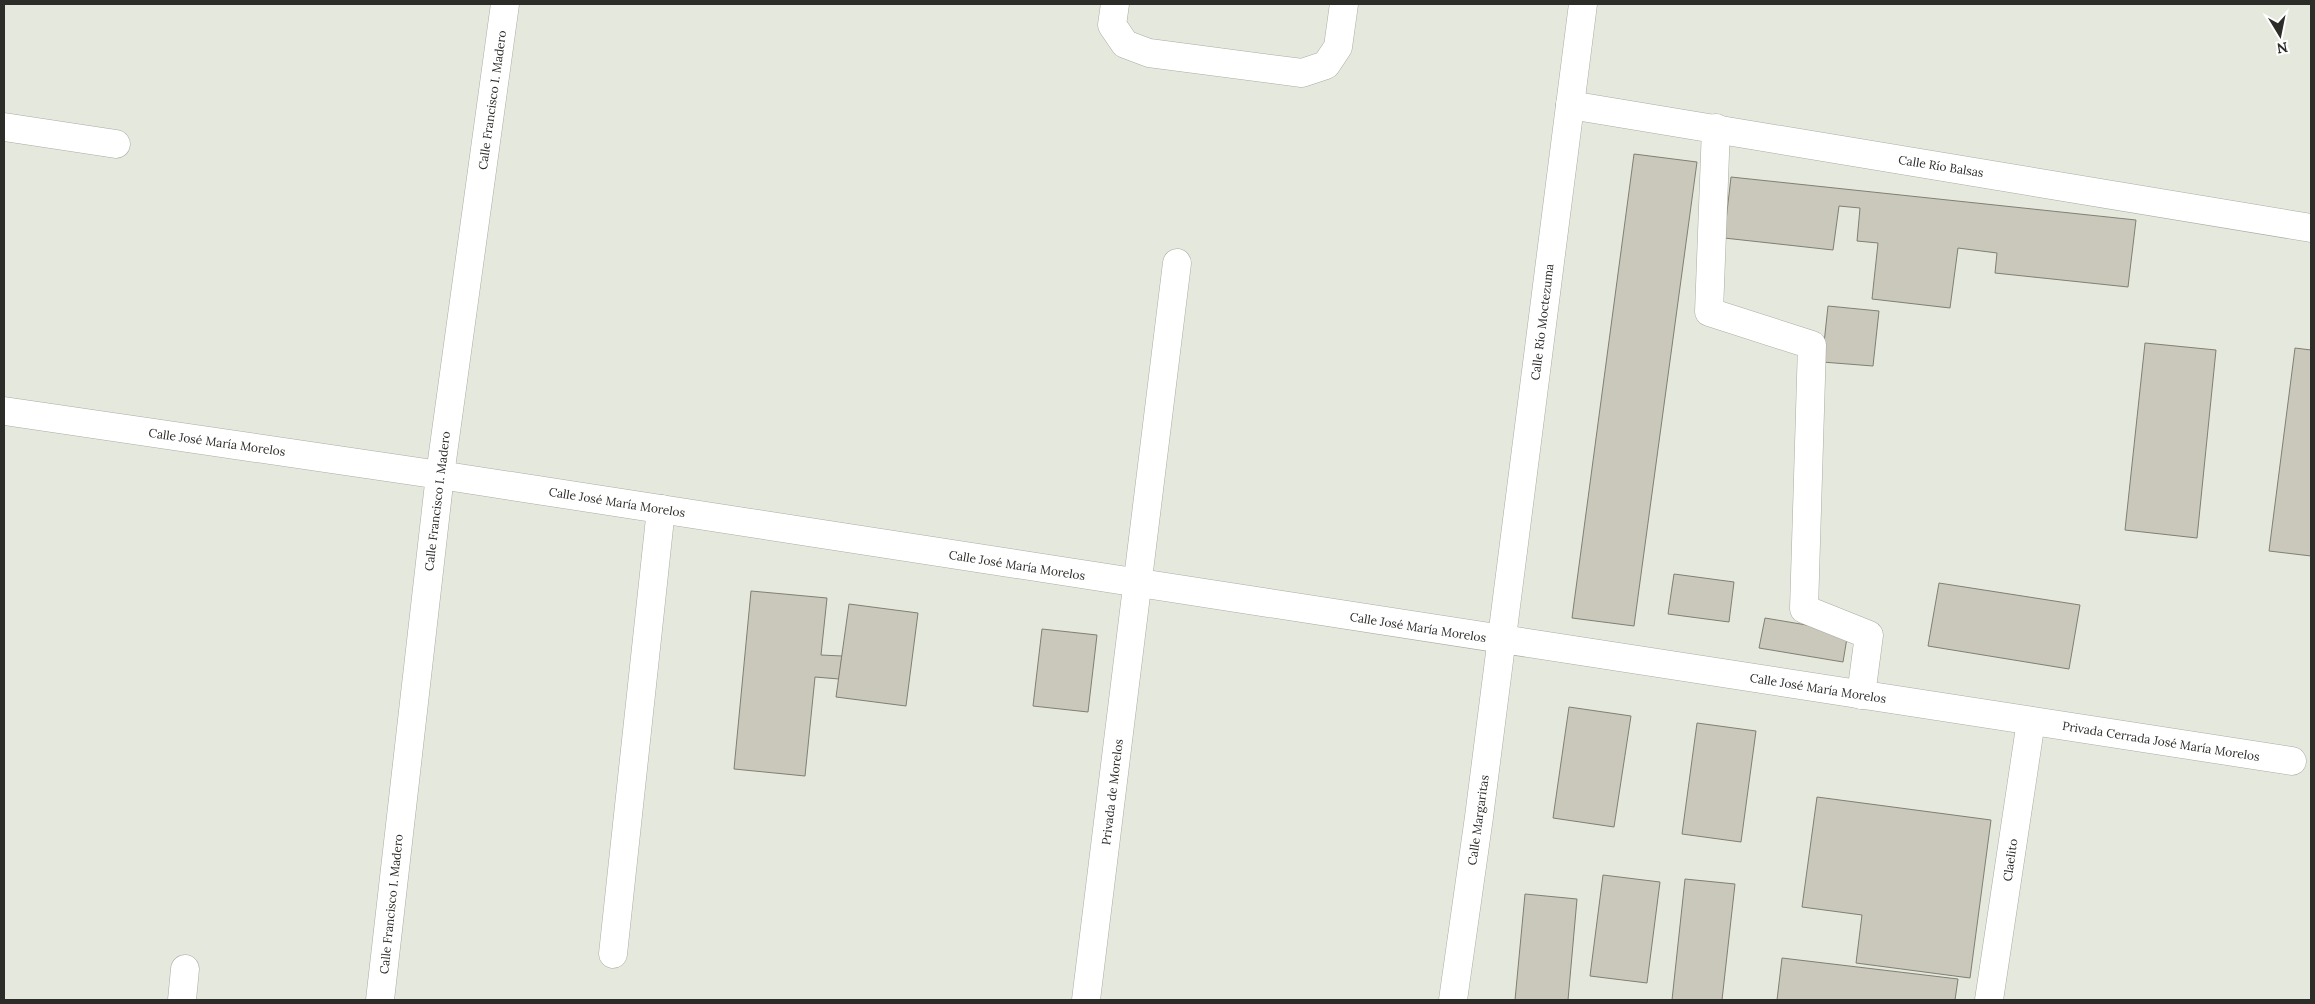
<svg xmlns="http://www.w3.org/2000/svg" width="2315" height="1004" viewBox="0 0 2315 1004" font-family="Lora,serif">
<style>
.building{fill:#cac7bb;stroke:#817f74}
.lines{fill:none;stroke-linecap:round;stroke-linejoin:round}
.minor-casing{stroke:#a9aca1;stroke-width:29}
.minor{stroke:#fff;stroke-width:28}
.labels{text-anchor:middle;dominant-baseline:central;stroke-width:5;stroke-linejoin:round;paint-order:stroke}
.street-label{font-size:12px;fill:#2c2d29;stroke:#fff}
</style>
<rect width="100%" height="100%" fill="#e5e9dd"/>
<!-- building -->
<g class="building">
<path d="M1634 154 1697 162 1634 626 1572 618Z"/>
<path d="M1731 177 2136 220 2128 287 1995 273 1997 253 1958 248 1950 308 1872 299 1878 243 1857 241 1860 208 1839 206 1833 250 1724 238Z"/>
<path d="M1828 306 1879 311 1873 366 1822 362Z"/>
<path d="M2145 343 2216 350 2197 538 2125 530Z"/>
<path d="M2295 348 2311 350V556L2269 551Z"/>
<path d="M1674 574 1734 582 1729 622 1668 614Z"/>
<path d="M1939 583 2080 605 2069 669 1928 646Z"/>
<path d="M751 591 827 598 821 655 842 656 839 679 815 677 805 776 734 769Z"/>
<path d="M849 604 918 613 906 706 836 697Z"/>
<path d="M1765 618 1848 632 1843 662 1759 648Z"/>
<path d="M1042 629 1097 635 1088 712 1033 706Z"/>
<path d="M1569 707 1631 716 1614 827 1553 818Z"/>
<path d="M1697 723 1756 731 1741 842 1682 834Z"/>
<path d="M1817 797 1991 820 1970 978 1856 963 1862 915 1802 907Z"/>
<path d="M1603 875 1660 882 1647 983 1590 976Z"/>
<path d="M1685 879 1735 884 1722 1000H1672Z"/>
<path d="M1525 894 1577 899 1568 1000H1515Z"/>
<path d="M1782 958 1958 979 1955 1000H1777Z"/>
</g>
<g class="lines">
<defs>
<g id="minor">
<path d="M1115 4 1112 25 1125 44 1149 53 1302 73 1326 65 1338 47 1344 4"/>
<path d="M1570 105 2311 228"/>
<path d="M4 127 116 144"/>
<path d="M1716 128 1709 312 1812 345 1804 609 1869 635 1861 695"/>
<path d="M4 411 440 475 2292 761"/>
<path d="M613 954 661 509"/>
<path d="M182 1000 185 969"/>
<path d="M380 1000 440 475 505 4"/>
<path d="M1086 1000 1177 263"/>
<path d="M1453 1000 1479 817 1583 4"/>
<path d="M1989 1000 2031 721"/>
</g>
</defs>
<!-- minor casing -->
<use href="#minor" class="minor-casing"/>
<!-- minor -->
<use href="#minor" class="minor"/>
</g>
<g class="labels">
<!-- street labels -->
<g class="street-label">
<text transform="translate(492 100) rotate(-82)">Calle Francisco I. Madero</text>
<text transform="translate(1941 166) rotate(9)">Calle Río Balsas</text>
<text transform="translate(1542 322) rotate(-83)">Calle Río Moctezuma</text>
<text transform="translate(217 442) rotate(8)">Calle José María Morelos</text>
<text transform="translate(437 501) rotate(-83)">Calle Francisco I. Madero</text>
<text transform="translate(617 502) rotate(9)">Calle José María Morelos</text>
<text transform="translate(1017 565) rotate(9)">Calle José María Morelos</text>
<text transform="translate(1418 627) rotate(9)">Calle José María Morelos</text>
<text transform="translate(1818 688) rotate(9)">Calle José María Morelos</text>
<text transform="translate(2161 741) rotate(9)">Privada Cerrada José María Morelos</text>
<text transform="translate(1112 792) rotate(-83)">Privada de Morelos</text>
<text transform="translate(1478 820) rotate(-82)">Calle Margaritas</text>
<text transform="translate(2010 860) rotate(-82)">Claelito</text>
<text transform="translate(391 904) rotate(-84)">Calle Francisco I. Madero</text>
</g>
</g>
<!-- border -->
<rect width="2315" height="1004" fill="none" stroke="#2c2d29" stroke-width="10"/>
<!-- north arrow -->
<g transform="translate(2280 35) rotate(170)" stroke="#ffffff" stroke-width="4" paint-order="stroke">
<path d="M0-4L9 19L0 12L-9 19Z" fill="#2c2d29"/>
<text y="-8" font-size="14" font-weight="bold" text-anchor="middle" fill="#2c2d29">N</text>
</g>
</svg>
